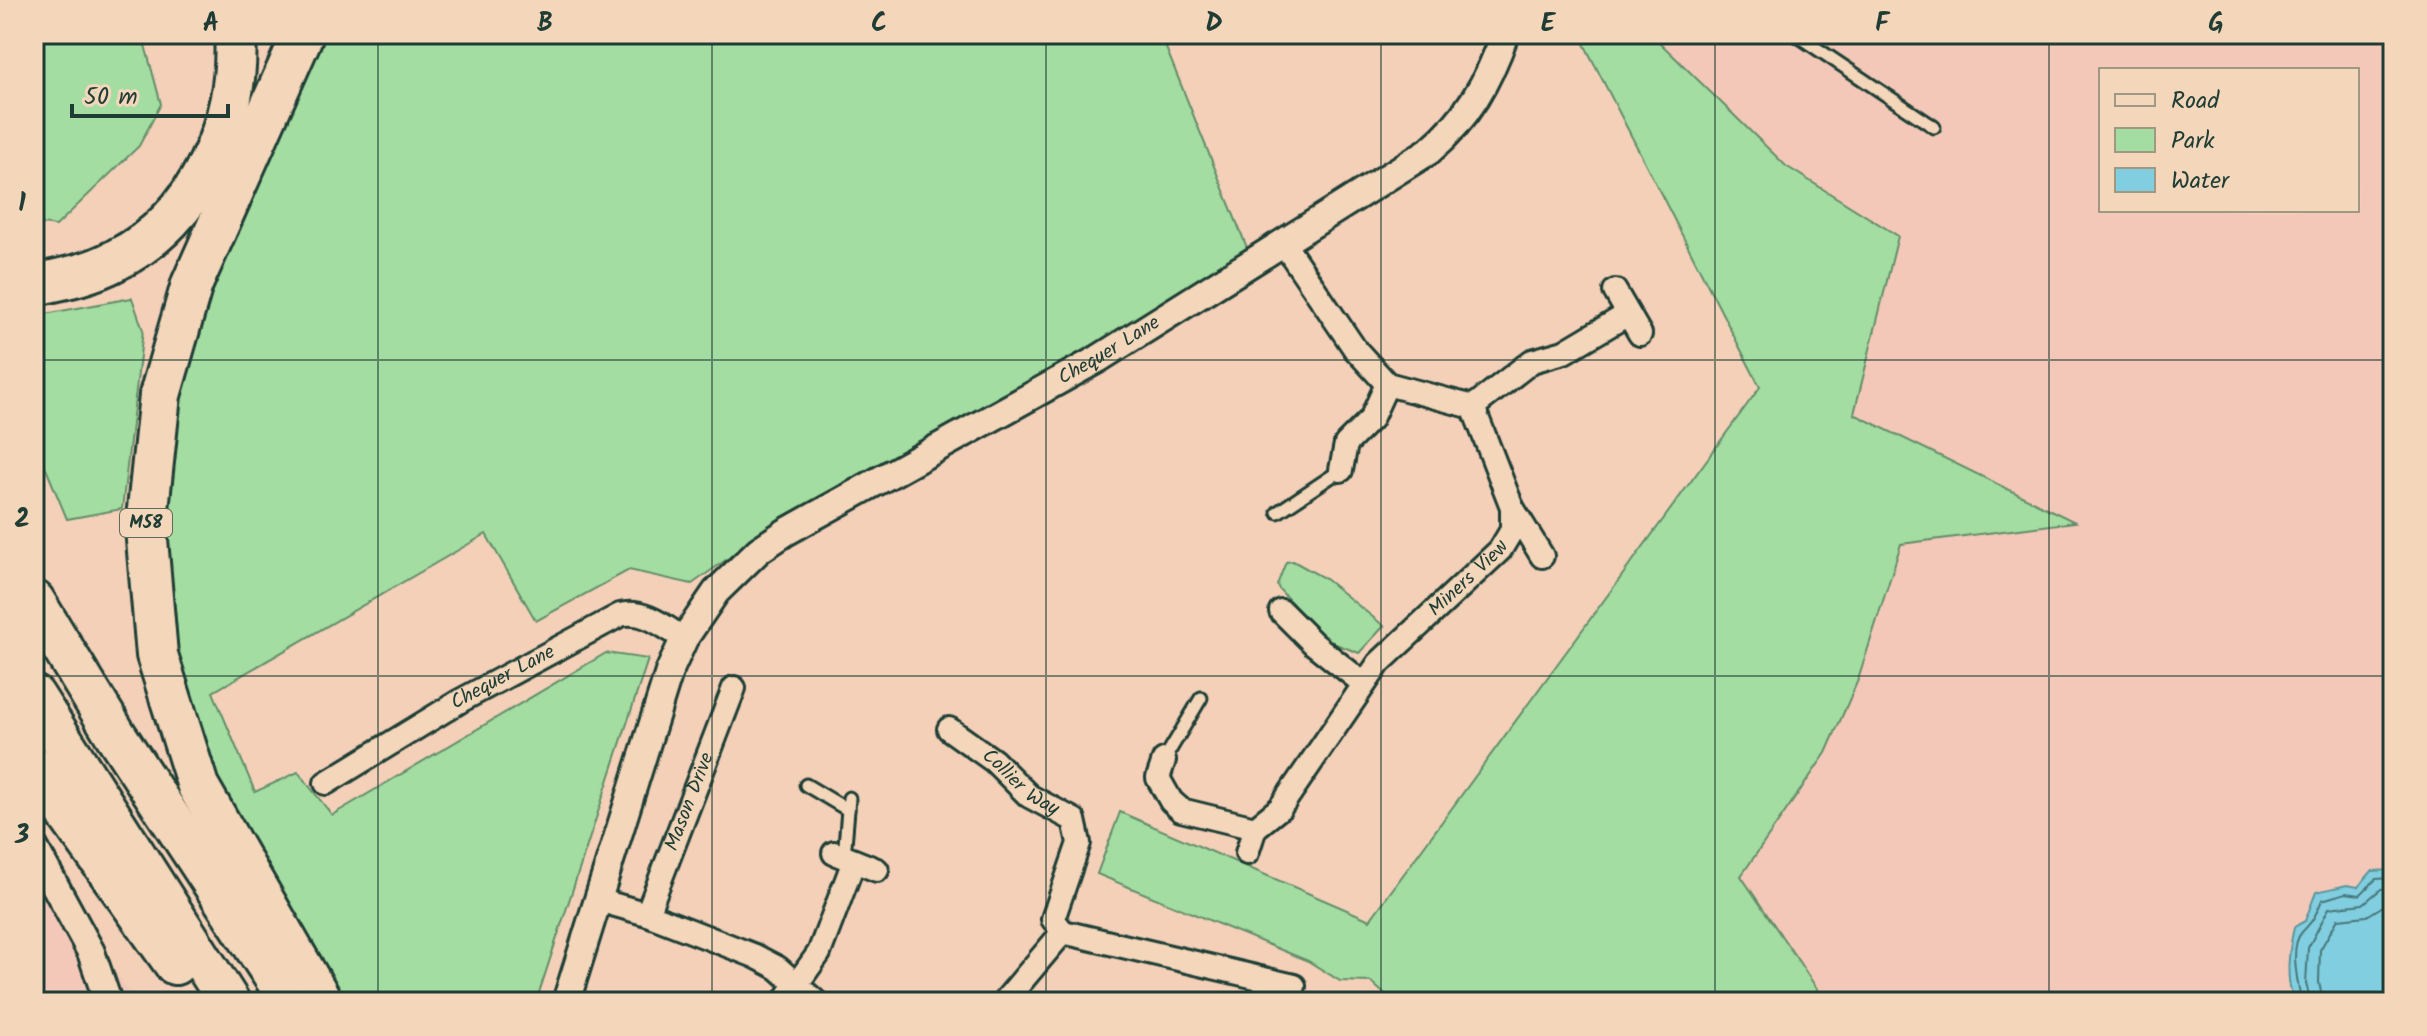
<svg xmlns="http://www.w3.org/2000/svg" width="2427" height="1036" viewBox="0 0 2427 1036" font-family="Kalam,sans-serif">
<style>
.built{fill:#f4c8b8;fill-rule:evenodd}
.green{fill:#a4dda1;stroke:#628d6a;stroke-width:2}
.water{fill:#81cee0;stroke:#5a949b;stroke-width:2}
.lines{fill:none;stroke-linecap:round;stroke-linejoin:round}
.shore{stroke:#467779;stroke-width:2}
.service-casing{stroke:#1f3d34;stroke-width:17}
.minor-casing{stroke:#1f3d34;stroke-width:28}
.tertiary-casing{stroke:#1f3d34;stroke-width:32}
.motorway-casing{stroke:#1f3d34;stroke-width:46}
.service{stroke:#f4d6ba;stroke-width:11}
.minor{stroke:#f4d6ba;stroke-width:22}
.tertiary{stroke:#f4d6ba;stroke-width:26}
.motorway{stroke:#f4d6ba;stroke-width:40}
.grid{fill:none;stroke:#1f3d34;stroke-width:2;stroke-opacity:0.55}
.labels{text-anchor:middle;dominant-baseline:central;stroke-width:6;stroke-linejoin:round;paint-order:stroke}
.shield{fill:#f4d6ba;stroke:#5f6b5c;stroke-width:2}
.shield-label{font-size:18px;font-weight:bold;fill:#1f3d34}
.street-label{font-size:20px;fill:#1f3d34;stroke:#f4d6ba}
.neatline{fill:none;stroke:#1f3d34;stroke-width:3}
.grid-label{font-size:26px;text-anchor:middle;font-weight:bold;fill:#1f3d34}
</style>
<rect width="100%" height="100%" fill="#f4d0b9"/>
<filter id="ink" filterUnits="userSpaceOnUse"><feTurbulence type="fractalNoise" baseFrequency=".0125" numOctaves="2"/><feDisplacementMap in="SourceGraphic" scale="16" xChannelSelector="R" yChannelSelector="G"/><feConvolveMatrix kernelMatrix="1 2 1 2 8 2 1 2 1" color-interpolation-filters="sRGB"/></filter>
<g filter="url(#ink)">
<!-- built -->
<g class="built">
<path d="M1651 34H2393V1002H1826L1741 876 1827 753 1901 543 2073 522 1854 414 1898 236 1786 166ZM2101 70H2357V210H2101Z"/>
<path d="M34 848 136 1002H34Z"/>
</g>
<!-- green -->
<g class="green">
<path d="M34 34 42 40 52 34H142L161 104 139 146 56 226 34 223Z"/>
<path d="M323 34H1181L1164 43 1248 250 1089 348 796 510 692 584 629 570 536 621 486 534 213 692 255 792 298 772 332 815 606 653 648 659 536 1002H348L224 807 180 678 166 556 167 472 185 367 211 287Z"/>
<path d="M1579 34H1651L1786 166 1898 236 1854 414 2075 522 1901 544 1858 680 1826 753 1741 876 1826 1002H1393L1371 982 1340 981 1308 961 1097 874 1120 812 1370 920 1760 387Z"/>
<path d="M132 298 143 330 122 509 67 519 34 440V316Z"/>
<path d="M1293 561 1324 578 1384 626 1359 653 1336 644 1330 646 1279 589 1277 585 1286 562Z"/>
</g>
<!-- water -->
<path class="water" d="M2393 870V1002H2295C2284 980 2289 951 2294 927L2305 921 2316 892 2347 885 2358 887 2372 871Z"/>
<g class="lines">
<!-- shore -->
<g class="shore">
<path d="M2301 1002C2299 985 2288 947 2302 932 2314 920 2315 916 2322 900L2346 893 2360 895 2376 879 2393 878"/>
<path d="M2311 1002 2306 984 2308 948 2329 908 2363 904 2381 889 2393 888"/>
<path d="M2323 1002 2319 982 2320 950 2338 919 2367 916 2393 900"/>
</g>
<defs>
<g id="service">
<path d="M1795 34 1934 127"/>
<path d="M1278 512 1341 470"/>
<path d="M1164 760 1201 698"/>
<path d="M806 785 848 810"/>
<path d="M844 857 849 798"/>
</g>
<g id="minor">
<path d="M1284 244 1355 349 1387 384 1473 407 1532 361 1564 352 1628 314"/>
<path d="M1615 291 1640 334"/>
<path d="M1341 470 1346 444 1371 419 1387 384"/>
<path d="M1512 507 1542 556"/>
<path d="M1281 611 1314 644 1364 684"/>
<path id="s1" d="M949 729 994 761 1029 796 1074 820 1079 843 1053 919 1063 932"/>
<path id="s2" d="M1164 760 1158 778 1171 801 1181 810 1255 828 1280 808 1379 663 1500 550 1512 530V507L1473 407"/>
<path id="s3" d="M326 783 460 701 620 615C644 609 665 627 684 639"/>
<path d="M834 853 877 870"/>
<path d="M1247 853 1255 828"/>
<path d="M598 900 647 914 755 956 778 968 816 1002"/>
<path id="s4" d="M647 914 734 688"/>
<path d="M784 1002 819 953 854 861"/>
<path d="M1004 1002 1063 932 1294 986"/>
</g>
<g id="tertiary">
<path d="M34 847 91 952 108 1002"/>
<path id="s5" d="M566 1002 669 672 684 639 716 592 759 550 786 532 1098 359 1429 151C1468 118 1488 82 1505 34"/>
</g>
<g id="motorway">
<path d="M303 34 192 284 160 395 146 528 157 655 198 786 322 1002"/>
<path d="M34 285C63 279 90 274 116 260 198 219 241 122 235 34"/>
<path d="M34 601 115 734 291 1002"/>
<path d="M34 696 229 1002"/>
<path d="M34 767 175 964"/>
</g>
</defs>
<!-- service casing -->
<use href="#service" class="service-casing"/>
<!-- minor casing -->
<use href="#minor" class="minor-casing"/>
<!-- tertiary casing -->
<use href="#tertiary" class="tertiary-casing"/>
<!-- motorway casing -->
<use href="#motorway" class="motorway-casing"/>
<!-- service -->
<use href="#service" class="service"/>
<!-- minor -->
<use href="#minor" class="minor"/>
<!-- tertiary -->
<use href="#tertiary" class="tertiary"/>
<!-- motorway -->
<use href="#motorway" class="motorway"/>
</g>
</g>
<!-- grid -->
<path class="grid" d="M378 34V1002M712 34V1002M1046 34V1002M1381 34V1002M1715 34V1002M2049 34V1002M34 360H2393M34 676H2393"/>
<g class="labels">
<!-- shield labels -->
<rect class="shield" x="120" y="509" width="52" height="28" rx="6"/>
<g class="shield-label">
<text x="146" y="523">M58</text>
</g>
<!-- street labels -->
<g class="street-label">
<text stroke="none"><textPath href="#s5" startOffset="902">Chequer Lane</textPath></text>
<text stroke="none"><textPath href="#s2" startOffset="466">Miners View</textPath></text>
<text stroke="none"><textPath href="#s3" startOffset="206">Chequer Lane</textPath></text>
<text stroke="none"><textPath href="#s1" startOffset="90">Collier Way</textPath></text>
<text stroke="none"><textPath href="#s4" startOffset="120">Mason Drive</textPath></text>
</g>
</g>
<!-- margin -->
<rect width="2427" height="1036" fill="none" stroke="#f4d6ba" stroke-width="88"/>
<!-- legend -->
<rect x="2099" y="68" width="260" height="144" fill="#f4d6ba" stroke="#9f9984" stroke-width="2"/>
<rect x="2115" y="94" width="40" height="12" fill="#f4d6ba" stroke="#9f9984" stroke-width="2"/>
<text x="2171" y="108" font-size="24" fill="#1f3d34">Road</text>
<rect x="2115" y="128" width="40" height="24" fill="#a4dda1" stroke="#9f9984" stroke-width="2"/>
<text x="2171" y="148" font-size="24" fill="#1f3d34">Park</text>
<rect x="2115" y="168" width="40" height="24" fill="#81cee0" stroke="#9f9984" stroke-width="2"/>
<text x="2171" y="188" font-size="24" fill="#1f3d34">Water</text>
<!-- scale -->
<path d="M72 104v12h156v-12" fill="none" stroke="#1f3d34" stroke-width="4"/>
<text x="84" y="104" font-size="24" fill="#1f3d34" stroke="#f4d6ba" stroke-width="6" paint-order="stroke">50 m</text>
<rect x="44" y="44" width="2339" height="948" class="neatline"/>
<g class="grid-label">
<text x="211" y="31">A</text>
<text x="545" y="31">B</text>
<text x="879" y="31">C</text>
<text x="1214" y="31">D</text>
<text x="1548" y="31">E</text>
<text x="1882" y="31">F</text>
<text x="2216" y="31">G</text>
<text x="22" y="211">1</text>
<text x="22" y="527">2</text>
<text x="22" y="843">3</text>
</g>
</svg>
